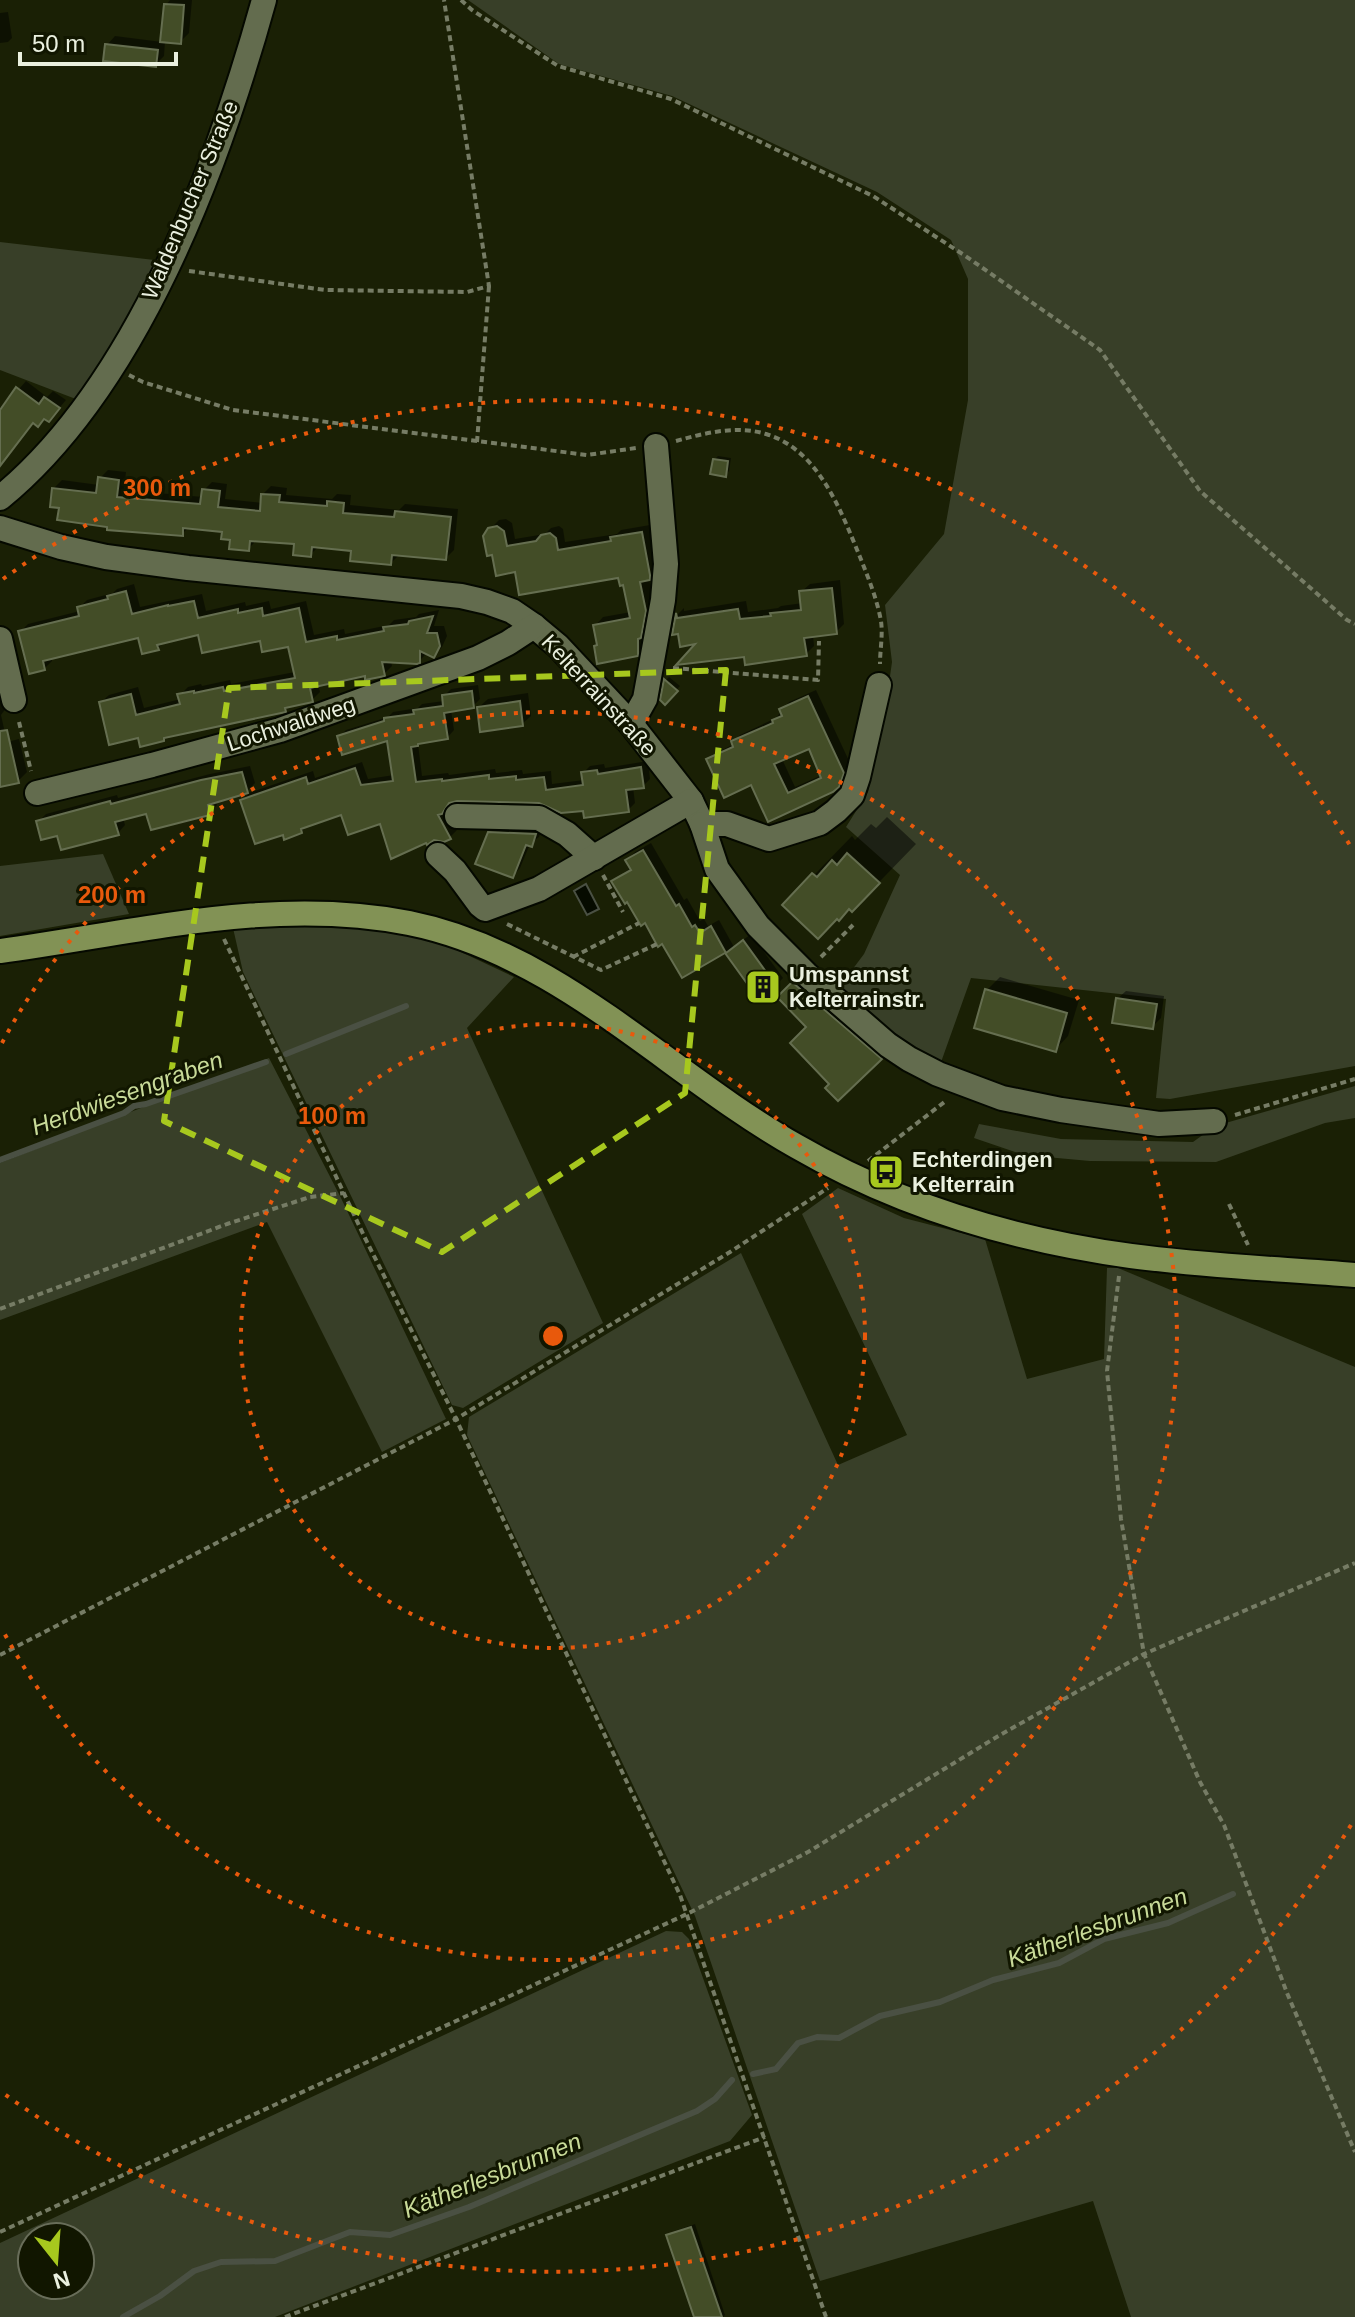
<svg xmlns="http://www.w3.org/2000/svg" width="1355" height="2317" viewBox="0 0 1355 2317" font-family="Arial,sans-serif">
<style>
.green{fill:#383f28;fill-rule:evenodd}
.water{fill:#060b00;stroke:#4a5043;stroke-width:2}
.shadow{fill:#0007;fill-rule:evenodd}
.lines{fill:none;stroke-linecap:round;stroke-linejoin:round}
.stream{stroke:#4a5043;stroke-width:6}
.building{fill:#434d27;stroke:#656e50;stroke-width:2;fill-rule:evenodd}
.minor-casing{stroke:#050900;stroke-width:28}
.major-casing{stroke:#050900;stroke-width:28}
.path{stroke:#767c65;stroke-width:4;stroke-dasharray:6 4;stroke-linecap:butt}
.minor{stroke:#636c4e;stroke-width:24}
.major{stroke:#829255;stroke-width:24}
.marked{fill:none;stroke:#a7c81e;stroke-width:6;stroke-dasharray:16 10;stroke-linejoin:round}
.ring{fill:none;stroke:#e8590c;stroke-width:4;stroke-dasharray:4 8}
.labels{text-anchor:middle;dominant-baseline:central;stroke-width:6;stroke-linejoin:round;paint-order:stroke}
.street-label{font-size:22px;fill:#eaf0df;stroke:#111600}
.poi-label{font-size:22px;font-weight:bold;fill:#eaf0df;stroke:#111600;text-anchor:start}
.water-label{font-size:24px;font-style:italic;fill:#c8da98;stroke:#111600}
.centre{fill:#e8590c;stroke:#111600;stroke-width:4}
.ring-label{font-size:24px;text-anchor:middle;font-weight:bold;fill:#e8590c;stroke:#111600;stroke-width:6;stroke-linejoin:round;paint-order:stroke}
</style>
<rect width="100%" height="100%" fill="#1a2005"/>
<!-- green -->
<g class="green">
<path d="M468 0H1355V1066L1170 1099 1156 1098 1166 999 971 978 940 1065 894 1041 837 990 864 954 900 875 846 827 868 792 885 712 892 662 885 605 944 534 968 400V279L951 240 877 192 672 96 559 64Z"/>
<path d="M0 242 163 261 81 401 0 370Z"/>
<path d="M103 854 129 914 0 936V866Z"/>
<path d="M356 925 444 944 514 977 467 1028 603 1323 463 1408 452 1405 243 972 233 928Z"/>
<path d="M269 1058 341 1198 446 1419 382 1452 267 1222 0 1320V1163Z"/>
<path d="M1355 1086V1118L1325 1123 1216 1162 1090 1161 1024 1155 974 1138 979 1124 1061 1139 1193 1142 1215 1126Z"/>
<path d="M838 1188 904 1218 985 1239 1027 1379 1104 1359 1107 1268H1118L1355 1367V2317H1131L1093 2201 820 2281 695 1916 467 1435 469 1417 741 1253 838 1465 907 1435 802 1214Z"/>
<path d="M666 1931 682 1932 689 1939 752 2115 730 2141 275 2317H0V2243ZM32 2237H80V2285H32Z"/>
</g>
<!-- water -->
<path class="water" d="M586 884 599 909 587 915 574 891Z"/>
<!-- shadow -->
<g class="shadow">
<path d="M170 0H192L189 33 180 42 165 41 164 56 155 65 107 45 115 36 162 42 166 5Z"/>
<path d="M8 12 12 38 8 42 0 43V13Z"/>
<path d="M26 381 47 397 53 391 66 400 49 420 45 417 34 421 0 459V411Z"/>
<path d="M718 456 731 458 729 471 725 475 714 460Z"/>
<path d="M108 470 126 472 124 490 203 497 204 490 212 482 227 484 225 499 263 503V494L271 486 287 488 286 495 332 499 337 494 351 495 350 505 399 510 405 504 458 509 454 550 446 558 399 555 391 563 353 549 319 546 310 555 296 542 256 541 248 549 224 530 190 526 182 534 109 525 61 506 54 488 62 480 99 485 100 478Z"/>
<path d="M506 519 512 523 515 539 545 534 551 528 559 526 563 529 565 542 617 534 621 530 650 525 657 566V570L649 578 653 602 648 628 645 631V645L637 654 596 646 599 643 595 626 603 617 631 612 625 583 620 576 517 570 490 529 499 520Z"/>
<path d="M840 580 844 624 836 632 813 635 814 646 806 654 746 655 700 641 680 632 674 633 678 614 684 608V611L746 601 748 612 778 608 781 606 803 603 801 592 810 584Z"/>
<path d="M134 584 140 607 202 594 206 611 245 602 246 606 269 601 271 609 306 601 314 635 344 629 345 634 389 625 394 620 416 617 419 614 439 610 434 626H444L447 636 442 647 434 655 428 652 418 662 391 661 392 666 384 674H366L318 684 320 692 312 700 289 705 285 710 168 735 163 739 139 736 101 702 109 695 138 687 144 708 181 699 180 695 188 687 201 684 202 686 230 680 231 684 295 672 289 644 261 638 200 632 164 642 158 648 139 636 51 657 52 661 44 669 20 632 28 624 80 611 79 608 87 600 113 593 117 589Z"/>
<path d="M669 677 680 686 665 702 662 700 666 680Z"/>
<path d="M478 685 480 699 473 706 451 710 454 730 447 738 418 744 422 776 448 773 449 775 495 769 496 773 522 770 523 774 551 771 552 784 584 780 583 773 590 766 604 764 605 768 648 761 650 779 643 786 633 787 635 803 628 810 585 809 540 801 452 800 445 809 457 830 450 837 434 838 382 822 342 813 308 825 301 832H284L242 800 249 793 313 771 315 778 362 762 368 779 394 775 389 738 339 737 346 730 388 717 393 712 418 708 422 704 444 701V696L451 689Z"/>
<path d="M816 690 850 763 846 777 832 791 769 820 752 782 709 760 716 753 734 744 733 742 740 735 776 718 789 702ZM810 746 822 775 795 787 782 759Z"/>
<path d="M528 693 531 716 522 724 479 707 488 699Z"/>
<path d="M0 699 9 704 1 715 7 742 19 739 27 772 18 781 0 785Z"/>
<path d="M250 766 255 783 247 791 216 801 217 805 209 813 148 812 123 818 125 825 118 833H59L38 822 46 814 117 795 118 798 210 774Z"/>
<path d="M887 817 916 844 852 910 849 907 785 905 852 836 855 840 871 824 876 828Z"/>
<path d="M497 825 542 827 539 837 530 844 520 868 513 876 489 833Z"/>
<path d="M651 843 684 900 687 898 700 921 704 919 708 926 719 920 734 947 751 934 783 978 776 985 759 997 726 951 683 976 663 941 614 881 632 867 627 860 635 852Z"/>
<path d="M1000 977 1079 1000 1068 1036 1055 1050 987 990Z"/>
<path d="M797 979 884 1054 838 1099 809 1027 780 997Z"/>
<path d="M1126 991 1164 996 1161 1018 1152 1027 1117 999Z"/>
<path d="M695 2224 725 2315 723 2317H696L668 2236 672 2232Z"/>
</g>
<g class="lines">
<!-- stream -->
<g class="stream">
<path d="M286 1054 406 1006"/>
<path d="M0 1160 124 1113 134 1106 146 1104 266 1062"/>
<path d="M753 2074 776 2069 798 2043 817 2037 839 2038 880 2016 940 2002 993 1980 1059 1963 1104 1939 1168 1923 1233 1894"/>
<path d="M123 2317 160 2296 194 2271 221 2262 275 2261 350 2232 390 2235 469 2207 697 2111 715 2099 732 2080"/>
</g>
</g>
<!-- building -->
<g class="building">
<path d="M164 4 184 5 181 44 160 42Z"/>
<path d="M105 44 158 50 156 67 103 61Z"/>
<path d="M16 387 39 404 44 397 60 408 49 422 44 419 38 427 33 423 0 466V410Z"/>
<path d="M713 459 728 461 726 477 710 474Z"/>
<path d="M98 477 119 480 117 497 200 504 202 489 220 491 218 507 260 511 261 494 280 495 279 502 327 506V501L344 503 343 513 394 517 395 511 451 517 446 560 392 555 391 565 350 561 351 551 312 547 311 557 293 555 294 544 250 541 249 551 229 549 230 540 221 539 222 532 183 528V536L107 530V527L57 520 59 508 50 507 52 488 96 493Z"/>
<path d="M497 526 504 531 507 546 536 541 541 535 550 533 556 538 558 550 611 541 610 537 642 532 650 575V580L640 582 646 611 641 638 638 639V656L597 664 594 646 597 645 593 625 630 618 623 585 620 586 618 578 519 595 515 572 496 576 492 555 487 556 483 536 488 528Z"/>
<path d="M832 588 837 634 804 638 807 656 745 665 744 657 676 665 695 644 680 647 678 634 672 635 676 613 677 618 738 609 740 619 771 616 770 613 801 610 799 591Z"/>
<path d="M126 591 132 614 168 605V606L194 601 198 618 238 609V613L262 608 263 616 299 608 306 642 337 636V640L384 631 383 627 408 624 409 621 433 616 427 633H437L440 646 434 658 420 651V663L417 664 382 662 385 676 365 680V676L310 688 313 702 285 708 286 712 164 738V741L140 747 138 738 109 745 99 702 131 694 136 715 180 704 177 694 194 691V693L223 687 224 691 295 678 288 647 262 652 260 641 202 653 198 635 157 645 159 650 142 654 138 638 43 661 45 670 29 674 18 631 79 616 77 607 108 599 107 596Z"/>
<path d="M664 679 678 691 665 705 660 700Z"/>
<path d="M472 691 474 708 444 713 448 739 418 744V746L411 747 416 782 442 779V781L489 775V779L516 776V780L544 777 546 790 583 785 581 772 597 770 598 774 641 767 644 788 626 790 629 812 584 818 583 811 561 813 539 803 457 801 449 803 442 814 438 815 451 839 444 842 434 840 427 845 426 843 391 859 380 824 348 835 341 815 301 829 302 833 284 840 283 835 255 844 240 800 306 777 308 784 355 768 361 785 393 781 387 741 342 755 337 736 384 721V718L414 714 413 710 443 706 442 695Z"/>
<path d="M808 696 844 773 839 787 833 792 768 822 751 785 724 798 706 759 733 747 731 741 773 723 772 720 782 716 779 709ZM809 749 821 778 788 793 774 764Z"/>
<path d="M520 701 523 726 480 732 477 707Z"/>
<path d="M7 730 19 783 0 787V731Z"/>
<path d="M242 772 248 793 208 805 210 815 151 830 146 814 115 822 119 835 61 850 57 836 41 840 36 821 110 801 111 804 201 780Z"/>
<path d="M488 832 536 834 532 847 526 845 513 878 475 864Z"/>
<path d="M643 850 676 906 679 904 692 927 695 925 700 933 711 926 726 953 743 940 777 987 759 1000 725 953 682 978 662 944 658 947 645 923 641 926 627 902 625 904 611 881 631 870 625 860Z"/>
<path d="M847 853 880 883 852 912 849 909 839 921 837 919 818 939 782 905 812 873 817 877 832 860 837 865Z"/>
<path d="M792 982 882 1059 838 1101 825 1088 829 1084 790 1043 806 1027 777 997Z"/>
<path d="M985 989 1067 1013 1056 1052 974 1028Z"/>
<path d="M1116 998 1157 1004 1153 1029 1112 1023Z"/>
<path d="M691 2227 722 2317H694L666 2235Z"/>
</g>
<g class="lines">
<defs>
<g id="minor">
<path d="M0 498C137 386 218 166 264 0"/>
<path d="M0 528 61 547 106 557 188 568 461 596 487 602 512 611 534 626 558 646 631 724 691 801 702 824 717 869 758 926 806 974 888 1045 909 1059 938 1074 1002 1098 1061 1110 1159 1124 1214 1121"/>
<path d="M0 639 14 700"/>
<path d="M631 724 645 699 663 600 666 564 656 446"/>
<path d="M37 793 152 765 280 730 478 658 508 643 534 626"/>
<path d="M457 816 539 818 567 834 594 858"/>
<path d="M702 824H727L769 839 820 823 836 811 852 795 858 777 879 685"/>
<path d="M438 855 455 871 480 905 485 909 539 889 691 801"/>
</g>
<path id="major" d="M0 951C136 933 272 896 409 923 559 953 667 1073 796 1146 898 1205 1015 1240 1131 1256 1205 1266 1281 1269 1355 1275"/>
</defs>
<!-- minor casing -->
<use href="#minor" class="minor-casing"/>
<!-- major casing -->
<use href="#major" class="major-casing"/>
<!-- path -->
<g class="path">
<path d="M461 0 472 10 558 66 671 99 873 196 964 255 1100 350 1200 491 1347 620 1355 624"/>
<path d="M189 271 325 290 467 292 489 286 444 0"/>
<path d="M129 375 143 382 233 410 587 455 636 448"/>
<path d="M676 441C705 433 736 425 766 434 819 450 841 511 860 557 868 577 877 599 881 621 883 635 880 650 880 664"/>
<path d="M477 442 489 286"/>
<path d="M673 668 818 680 819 641"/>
<path d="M19 722 31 771"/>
<path d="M603 875 623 912"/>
<path d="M507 924 601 970 657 944"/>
<path d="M224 939 365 1238 456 1419 680 1895 826 2317"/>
<path d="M573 957 639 923"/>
<path d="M821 957 853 925"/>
<path d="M1235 1115 1355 1079"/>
<path d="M868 1161 947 1100"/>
<path d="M1229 1204 1248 1245"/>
<path d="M1119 1276 1107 1371 1121 1519 1144 1654 1200 1782 1224 1825 1287 1993 1355 2152"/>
<path d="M0 1309 227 1224 310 1197 344 1193"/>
<path d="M0 1655 456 1419 730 1252 828 1188"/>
<path d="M0 2232 687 1914 808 1852 1000 1735 1144 1654 1355 1563"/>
<path d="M285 2317 765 2137"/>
</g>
<!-- minor -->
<use href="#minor" class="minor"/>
<!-- major -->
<use href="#major" class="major"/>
</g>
<!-- marked area -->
<path class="marked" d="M726 670 685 1093 442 1252 164 1121 229 688Z"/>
<!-- distance rings -->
<g class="ring">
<circle cx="553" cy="1336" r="312"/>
<path d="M2 1043A624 624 0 1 1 2 1629"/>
<path d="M1351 1825A936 936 0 0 1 3 2093M3 579A936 936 0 0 1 1351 847"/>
</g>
<!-- icons -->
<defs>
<symbol id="building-square" viewBox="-11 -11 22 22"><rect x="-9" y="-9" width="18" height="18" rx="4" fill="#a7c81e" stroke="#111600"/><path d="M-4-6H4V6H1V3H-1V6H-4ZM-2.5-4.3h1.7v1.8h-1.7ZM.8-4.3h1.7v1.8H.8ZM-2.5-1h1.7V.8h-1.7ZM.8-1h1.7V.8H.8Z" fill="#111"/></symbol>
<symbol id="bus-square" viewBox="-11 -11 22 22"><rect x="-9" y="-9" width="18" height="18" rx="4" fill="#a7c81e" stroke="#111600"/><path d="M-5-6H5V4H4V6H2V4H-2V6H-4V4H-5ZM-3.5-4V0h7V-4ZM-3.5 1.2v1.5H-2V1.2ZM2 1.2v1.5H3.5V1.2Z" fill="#111"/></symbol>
</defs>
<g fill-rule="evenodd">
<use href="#building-square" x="743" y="967" width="40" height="40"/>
<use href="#bus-square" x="866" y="1152" width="40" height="40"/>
</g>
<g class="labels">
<!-- street labels -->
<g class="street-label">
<text transform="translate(190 200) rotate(-67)">Waldenbucher Straße</text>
<text transform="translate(599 695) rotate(47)">Kelterrainstraße</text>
<text transform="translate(291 724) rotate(-18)">Lochwaldweg</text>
</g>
<!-- poi labels -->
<g class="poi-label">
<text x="789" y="974">Umspannst<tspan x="789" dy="25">Kelterrainstr.</tspan></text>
<text x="912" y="1159">Echterdingen<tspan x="912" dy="25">Kelterrain</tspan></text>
</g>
<!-- water labels -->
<g class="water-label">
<text transform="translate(127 1093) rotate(-20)">Herdwiesengraben</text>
<text transform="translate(1097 1927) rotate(-20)">Kätherlesbrunnen</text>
<text transform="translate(492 2175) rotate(-22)">Kätherlesbrunnen</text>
</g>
</g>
<circle cx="553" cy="1336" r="12" class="centre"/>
<g class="ring-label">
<text x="157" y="496">300 m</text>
<text x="112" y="903">200 m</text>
<text x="332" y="1124">100 m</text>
</g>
<!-- north arrow -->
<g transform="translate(56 2261) rotate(163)"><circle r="38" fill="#111600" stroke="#686d59" stroke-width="2"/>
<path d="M0-6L14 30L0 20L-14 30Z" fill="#a7c81e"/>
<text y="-12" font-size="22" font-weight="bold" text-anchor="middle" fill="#eaf0df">N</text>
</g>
<!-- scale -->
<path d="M20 52v12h156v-12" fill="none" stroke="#eaf0df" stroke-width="4"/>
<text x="32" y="52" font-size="24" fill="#eaf0df" stroke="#111600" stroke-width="6" paint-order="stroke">50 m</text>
</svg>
